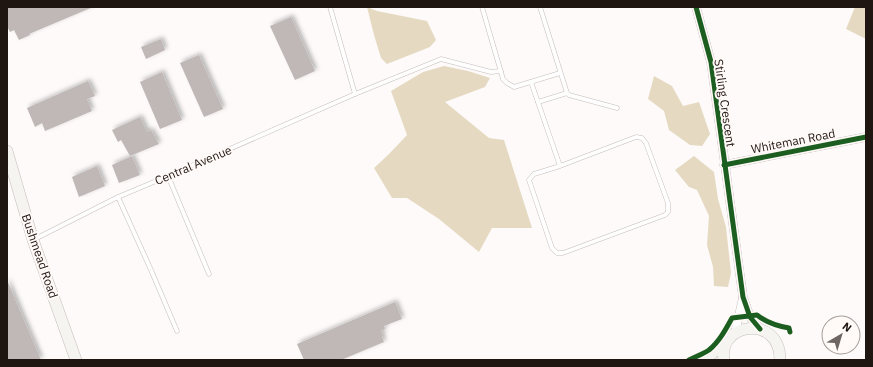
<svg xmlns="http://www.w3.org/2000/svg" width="873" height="367" viewBox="0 0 873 367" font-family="'IBM Plex Sans',sans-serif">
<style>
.forest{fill:#e5dac1}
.building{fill:#bfb8b7;filter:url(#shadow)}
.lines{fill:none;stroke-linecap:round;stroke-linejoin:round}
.lane-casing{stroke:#c4bebb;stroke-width:5}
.street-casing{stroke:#c4bebb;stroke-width:9}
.secondary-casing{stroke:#c4bebb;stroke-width:12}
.lane{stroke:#fffefe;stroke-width:4}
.street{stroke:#fffefe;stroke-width:8}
.secondary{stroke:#f6f4f1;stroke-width:11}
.cycleway-casing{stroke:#fff9f7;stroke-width:8}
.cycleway{stroke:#1b5e20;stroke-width:5}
.labels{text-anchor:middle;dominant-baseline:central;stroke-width:4;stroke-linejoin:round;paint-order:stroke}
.street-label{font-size:12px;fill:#1f1611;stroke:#fff9f7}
</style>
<defs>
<filter id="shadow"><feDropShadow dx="2.5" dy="-2.5" stdDeviation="2" flood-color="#0004"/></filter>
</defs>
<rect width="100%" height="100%" fill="#fdfaf9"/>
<!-- forest -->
<g class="forest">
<path d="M367 7 377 11 427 21 436 40 430 47 387 64 381 58 374 35Z"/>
<path d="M855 7H866V39L846 29Z"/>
<path d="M444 66 468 71 490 78 485 87 445 102 489 138 504 140 532 228H492L479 252 439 219 407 198H392L374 168 389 154 407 135 391 91 423 72Z"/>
<path d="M654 76 672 86 683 106 699 102 710 134 702 146 690 145 669 130 664 111 648 99Z"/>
<path d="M694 156 714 172 718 199 726 227 731 273 728 287 714 286 713 267 707 245 709 216 697 190 689 187 675 170Z"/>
</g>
<!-- building -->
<g class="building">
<path d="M7 7H93L29 34 30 35 19 40 14 30 10 32 8 28H7Z"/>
<path d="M291 17 315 71 295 80 270 26Z"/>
<path d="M161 39 165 50 146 59 141 47Z"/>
<path d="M199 55 223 109 204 117 180 63Z"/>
<path d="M162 72 182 120 160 129 140 82Z"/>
<path d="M88 81 95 96 87 99 92 111 45 131 42 123 35 127 27 108Z"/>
<path d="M140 117 147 132 151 130 159 144 130 156 121 140 118 142 112 130Z"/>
<path d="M132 156 140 175 119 183 112 165Z"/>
<path d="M97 166 105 186 79 197 72 177Z"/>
<path d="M7 280 41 360H7Z"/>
<path d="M395 302 402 319 384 326 385 329 381 331 383 335 382 337 384 342 341 360H304L297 344Z"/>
</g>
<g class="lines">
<defs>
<g id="lane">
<path d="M330 7 355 94"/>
<path d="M482 7 503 79 507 83 514 87 560 73"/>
<path d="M540 7 567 93 569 95 617 108"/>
<path d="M531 82 560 166 534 174 529 180 552 248 557 253H563L665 215 668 212V203L646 143 642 138 636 137 560 166"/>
<path d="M538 102 567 93"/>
<path d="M168 176 209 274"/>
<path d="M118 197 151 270 177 331"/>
<path d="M33 240 118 197 168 176 355 94 441 59 491 72 501 71"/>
</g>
<g id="street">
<path d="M696 7 711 62 743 297 750 317 760 329"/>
<path d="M724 165 866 137"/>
<path d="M735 333 743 298"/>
</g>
<g id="secondary">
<path d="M7 151 33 240 76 360"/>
<path d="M705 360 727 340"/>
<path d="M724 360C717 323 780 313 780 360"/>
</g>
</defs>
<!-- lane casing -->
<use href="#lane" class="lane-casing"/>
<!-- street casing -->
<use href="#street" class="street-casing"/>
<!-- secondary casing -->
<use href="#secondary" class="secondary-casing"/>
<!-- lane -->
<use href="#lane" class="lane"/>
<!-- street -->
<use href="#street" class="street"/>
<!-- secondary -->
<use href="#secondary" class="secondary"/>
<defs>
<g id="cycleway">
<path d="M696 7 711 62 743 297 750 317 760 329"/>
<path d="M724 165 866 137"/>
<path d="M689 360C695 357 703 354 709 350 719 342 726 329 732 318L757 315C767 323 777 326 789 328L790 332"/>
</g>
</defs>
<!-- cycleway casing -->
<use href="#cycleway" class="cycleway-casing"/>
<!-- cycleway -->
<use href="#cycleway" class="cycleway"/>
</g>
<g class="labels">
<!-- street labels -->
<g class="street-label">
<text transform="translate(725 103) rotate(82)">Stirling Crescent</text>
<text transform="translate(793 141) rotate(-11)">Whiteman Road</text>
<text transform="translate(193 165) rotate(-23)">Central Avenue</text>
<text transform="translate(40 256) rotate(71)">Bushmead Road</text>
</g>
</g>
<!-- border -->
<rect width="873" height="367" fill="none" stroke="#1f1611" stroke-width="16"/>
<!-- north arrow -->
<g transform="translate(841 335) rotate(38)"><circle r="19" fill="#fff9f7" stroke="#a59e9b"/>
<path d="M0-3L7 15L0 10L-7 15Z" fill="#6d6662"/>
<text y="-6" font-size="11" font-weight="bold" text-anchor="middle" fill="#1f1611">N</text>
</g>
</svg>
